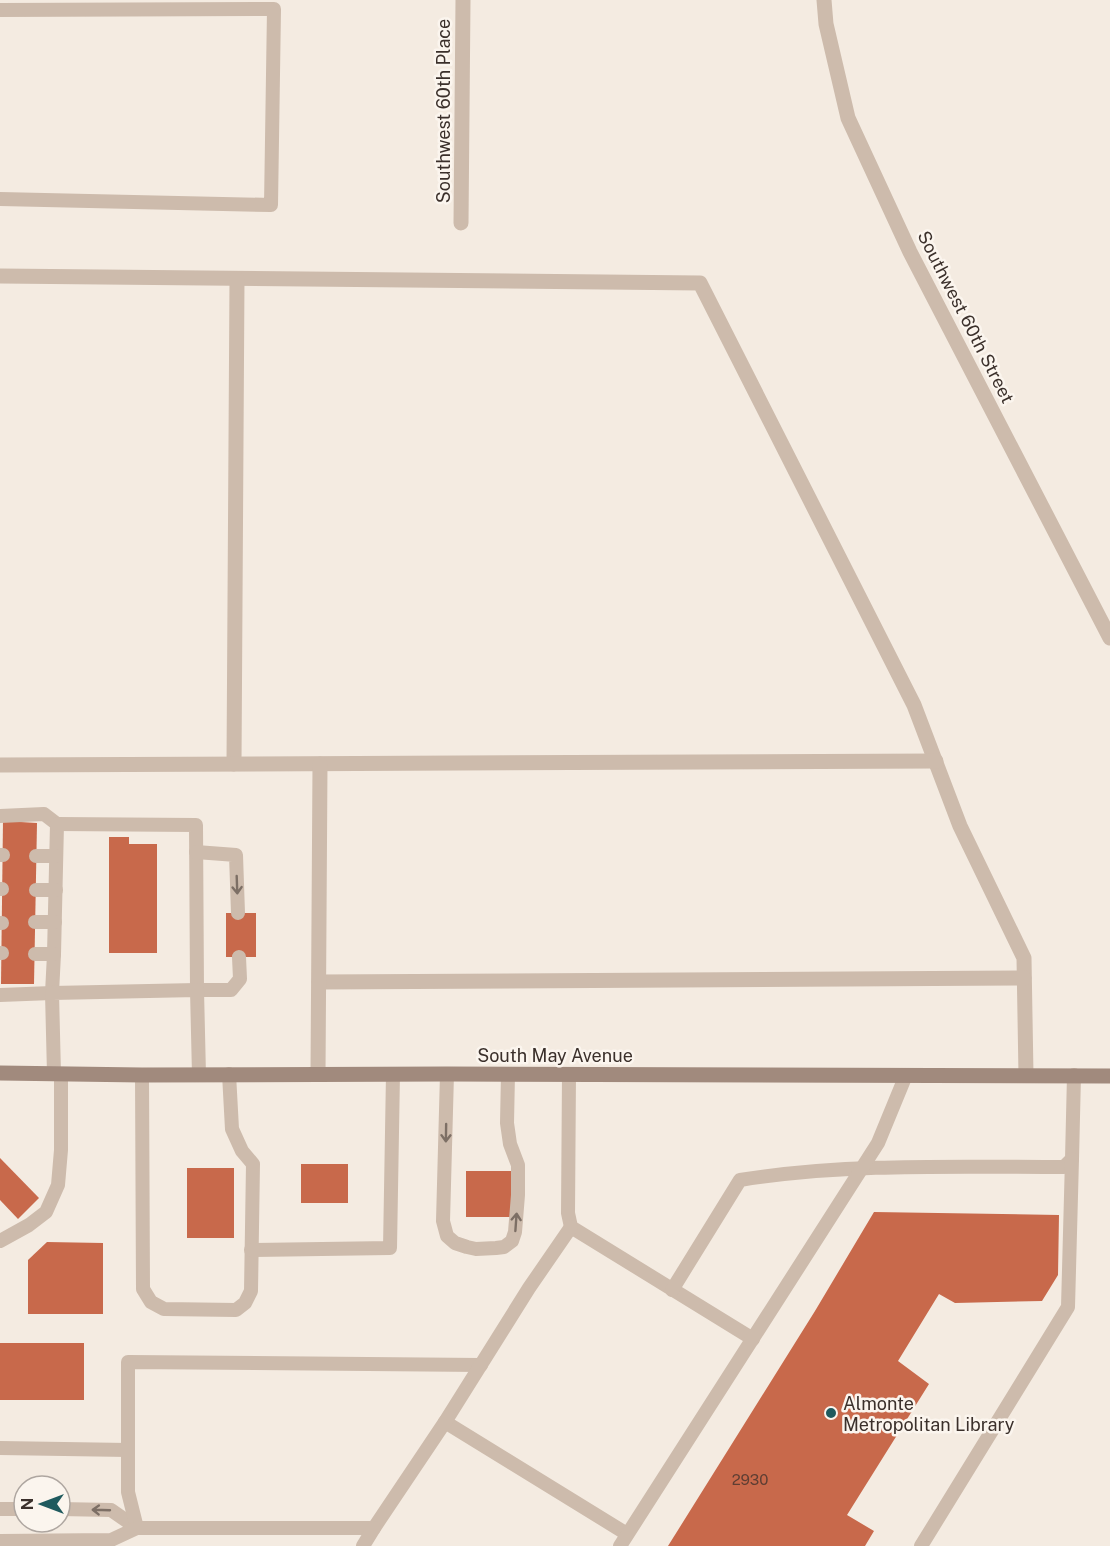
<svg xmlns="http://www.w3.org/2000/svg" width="1110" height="1546" viewBox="0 0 1110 1546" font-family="'Public Sans',sans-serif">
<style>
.building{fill:#c8694b}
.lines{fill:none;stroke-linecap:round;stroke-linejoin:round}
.lane{stroke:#cdbbac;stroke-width:14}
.street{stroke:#cdbbac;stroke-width:15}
.secondary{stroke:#a18a7d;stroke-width:15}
.oneway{stroke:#7d6f65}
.poi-dot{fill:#1f5a5e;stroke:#fbf5ee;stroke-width:2}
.labels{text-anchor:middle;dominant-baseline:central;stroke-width:5;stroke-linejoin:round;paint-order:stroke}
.number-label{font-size:15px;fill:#5e3e33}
.street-label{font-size:18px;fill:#3b302b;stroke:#fbf5ee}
.poi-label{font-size:18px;fill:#3b302b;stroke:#fbf5ee;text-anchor:start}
</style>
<rect width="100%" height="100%" fill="#f4ebe1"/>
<!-- building -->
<g class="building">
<path d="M3 821 37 823 34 984H1Z"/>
<path d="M109 837H129V844H157V953H109Z"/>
<rect x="226" y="913" width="30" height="44"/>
<path d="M0 1158 39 1198 18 1219 0 1200Z"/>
<rect x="301" y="1164" width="47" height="39"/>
<rect x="187" y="1168" width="47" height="70"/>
<rect x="466" y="1171" width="48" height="46"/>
<path d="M874 1212 1059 1215 1058 1275 1042 1301 955 1303 939 1294 898 1361 929 1384 847 1515 874 1531 865 1546H668L815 1311Z"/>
<path d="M47 1242 103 1243V1314H28V1260Z"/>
<rect x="0" y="1343" width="84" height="57"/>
</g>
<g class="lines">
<!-- lane -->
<g class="lane">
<path d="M0 10 274 9 271 205 0 199"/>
<path d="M0 816 44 814 57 824 54 954 52 993 0 995"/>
<path d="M57 824 196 825 197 990H231L240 979 239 957"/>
<path d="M196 852 236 855 238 913"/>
<path d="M0 855H3"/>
<path d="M36 856H56"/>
<path d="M0 889H2"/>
<path d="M36 890H56"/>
<path d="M35 922H55"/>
<path d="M0 923H2"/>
<path d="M0 953H2"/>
<path d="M35 954H54"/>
<path d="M54 1074 52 993 197 990 199 1075"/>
<path d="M447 1074 443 1221 447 1236 455 1243 467 1247 476 1249 496 1248 504 1247 512 1241 515 1232 518 1195V1165L510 1144 507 1123 508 1074"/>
<path d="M569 1074 568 1213 571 1227 753 1339"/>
<path d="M142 1075 143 1289 151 1302 164 1309 236 1310 245 1303 251 1291 253 1164 242 1151 232 1129 229 1074"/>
<path d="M0 1241 29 1225 46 1212 58 1185 61 1150V1074"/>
<path d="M251 1250 390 1248 393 1074"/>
<path d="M672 1290 740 1180C847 1163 956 1167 1064 1167L1072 1159 1074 1075"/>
<path d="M445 1422 627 1534"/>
<path d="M0 1448 128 1450"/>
<path d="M0 1509H24"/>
<path d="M60 1509 111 1510 137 1528"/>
<path d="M137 1528 128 1492V1362L481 1365"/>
<path d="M0 1541 111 1540 137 1528H374L445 1422 529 1288 571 1227"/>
<path d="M363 1546 374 1528"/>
<path d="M620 1546 878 1143 906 1075"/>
<path d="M921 1546 1068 1307 1072 1159"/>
</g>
<!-- street -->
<g class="street">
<path d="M824 0 826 24 848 118 910 252 1110 638"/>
<path d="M461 223 463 0"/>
<path d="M0 276 700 283 914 705 960 826 1024 958 1026 1075"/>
<path d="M234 764 237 279"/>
<path d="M0 765 936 761"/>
<path d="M319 982 1024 978"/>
<path d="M318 1074 320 764"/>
</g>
<!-- secondary -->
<path class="secondary" d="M0 1073 142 1075 447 1074 1110 1076"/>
</g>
<!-- one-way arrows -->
<defs><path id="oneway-shaft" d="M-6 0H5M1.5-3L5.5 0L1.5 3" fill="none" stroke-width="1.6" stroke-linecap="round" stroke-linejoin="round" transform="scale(1.5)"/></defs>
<g class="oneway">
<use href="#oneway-shaft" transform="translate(237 885) rotate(88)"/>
<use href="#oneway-shaft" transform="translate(446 1133) rotate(91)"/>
<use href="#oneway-shaft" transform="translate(516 1222) rotate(-86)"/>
<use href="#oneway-shaft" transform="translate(101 1510) rotate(-178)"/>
</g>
<!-- markers -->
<circle class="poi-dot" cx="831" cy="1413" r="6"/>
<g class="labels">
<!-- number labels -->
<g class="number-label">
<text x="750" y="1479">2930</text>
</g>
<!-- street labels -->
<g class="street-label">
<text transform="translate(443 111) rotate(-90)">Southwest 60th Place</text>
<text transform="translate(966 317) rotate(63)">Southwest 60th Street</text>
<text x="555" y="1055">South May Avenue</text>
</g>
<!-- poi labels -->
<g class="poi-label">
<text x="843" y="1403">Almonte<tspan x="843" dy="21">Metropolitan Library</tspan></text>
</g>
</g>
<!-- north arrow -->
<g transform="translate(42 1504) rotate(270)"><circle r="28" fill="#fbf5ee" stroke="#aea6a0" stroke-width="1.5"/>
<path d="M0-4.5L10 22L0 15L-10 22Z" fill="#1f5a5e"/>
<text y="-9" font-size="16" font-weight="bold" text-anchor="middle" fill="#3b302b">N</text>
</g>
</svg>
